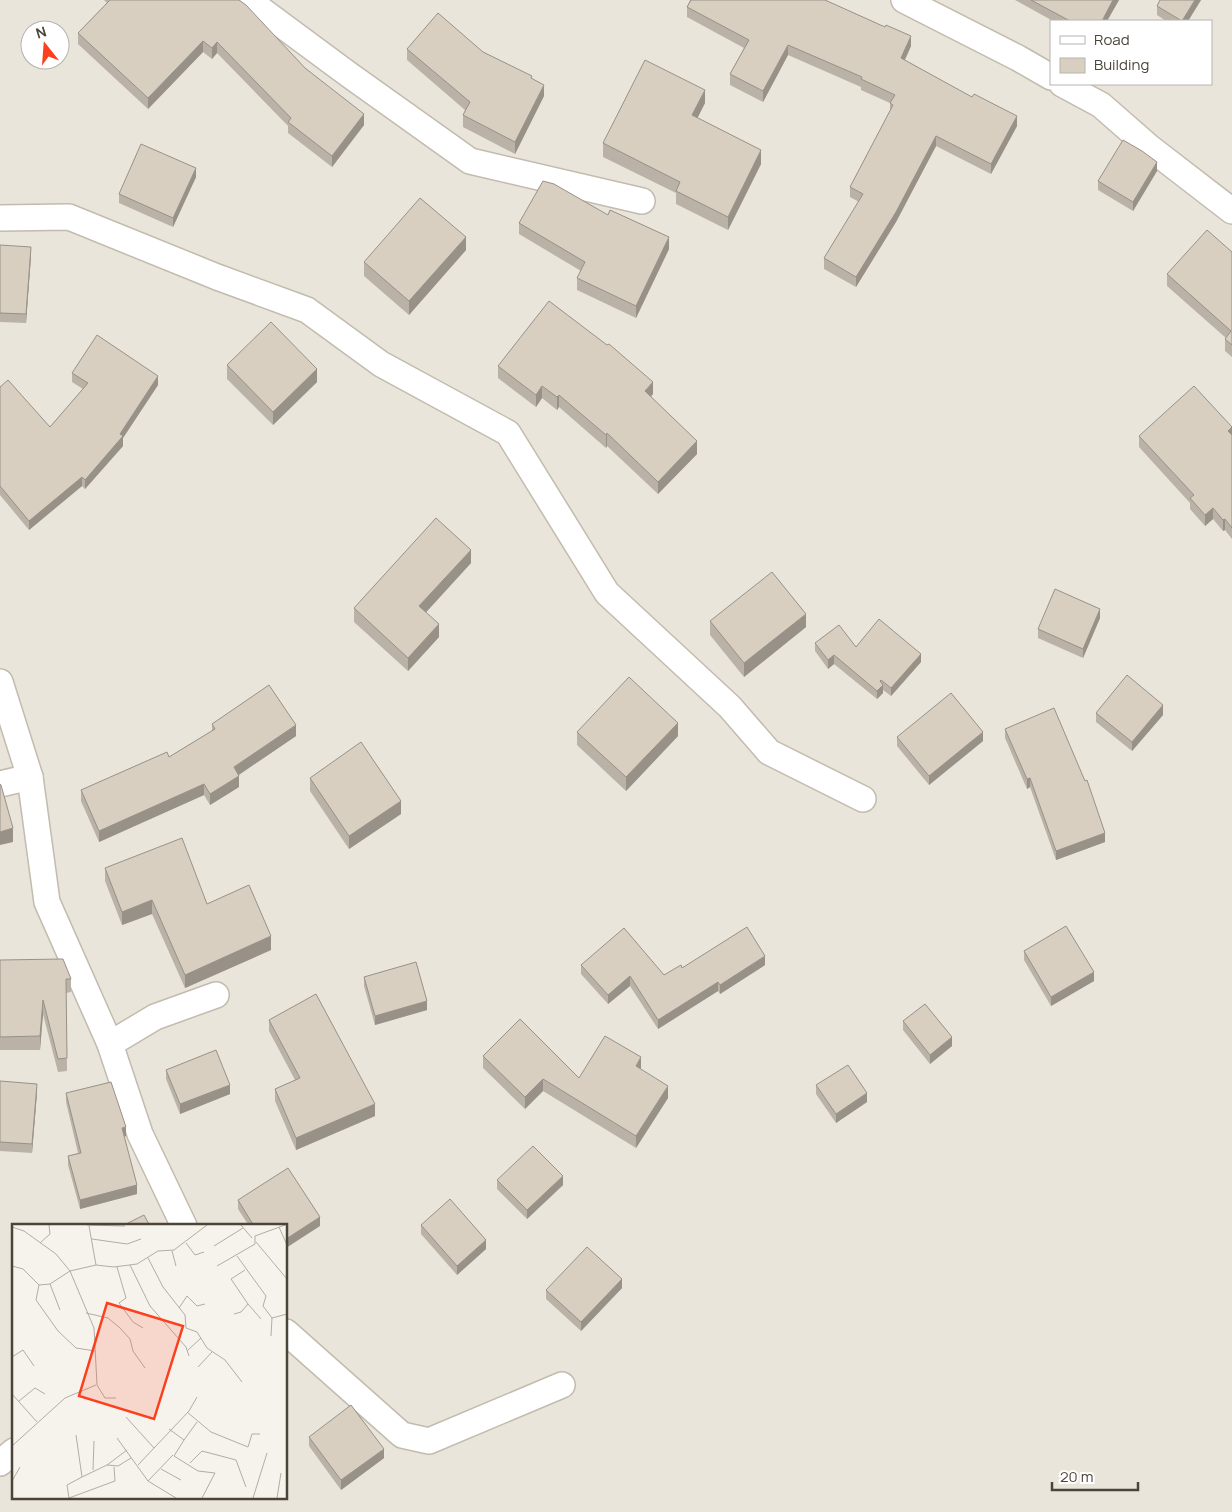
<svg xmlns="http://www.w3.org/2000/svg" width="1232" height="1512" viewBox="0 0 1232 1512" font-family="Manrope,sans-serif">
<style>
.residential{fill:#eae5da;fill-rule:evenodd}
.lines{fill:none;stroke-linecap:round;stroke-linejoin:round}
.street-casing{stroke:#c2bbae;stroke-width:28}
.street{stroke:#fff;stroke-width:25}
.wall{fill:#bab2a6}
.shaded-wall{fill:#979187}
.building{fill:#d8cfc1;stroke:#979187}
.inset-road{fill:none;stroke:#b2ada4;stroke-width:1}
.view{fill:#fc3f1d;fill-opacity:0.15;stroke:#fc3f1d;stroke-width:2.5}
.inset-edge{fill:none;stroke:#4b4439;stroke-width:2.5}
</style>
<rect width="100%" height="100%" fill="#f6f3ec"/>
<!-- residential -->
<path class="residential" d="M0 0H1232V1512H0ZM1051 21H1211V84H1051ZM30 30H60V60H30ZM14 1226H286V1498H14Z"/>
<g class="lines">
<defs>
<g id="street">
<path d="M248 0 348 74 470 161 642 201"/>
<path d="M904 0 1018 58 1051 77"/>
<path d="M1062 84 1101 105 1149 147 1232 211"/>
<path d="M0 218 69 217 217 277 307 310 381 364 508 433 607 593 730 707 769 752 863 799"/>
<path d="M0 682 30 777 47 902 110 1044 140 1134 184 1226"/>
<path d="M0 784 30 777"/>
<path d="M110 1044 155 1017 216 995"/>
<path d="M286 1332 402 1435 429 1441 562 1385"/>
<path d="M0 1463 14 1451"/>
</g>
</defs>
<!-- street casing -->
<use href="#street" class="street-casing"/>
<!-- street -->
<use href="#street" class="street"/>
</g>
<!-- wall -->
<g class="wall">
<path d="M104 0H239L305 68 364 125 332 167 288 133V126L217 53 212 59 203 52 148 109 78 44V33L107 3Z"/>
<path d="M690 0H825L911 46 905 60 1017 126 991 174 936 146 896 222 856 287 824 269V258L859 202 850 197V187L890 111V103L861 90V87L788 55 763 102 730 85V74L744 48 687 17V7Z"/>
<path d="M1015 0H1119L1107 21H1053Z"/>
<path d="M1201 0 1188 21H1166L1157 15V6Z"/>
<path d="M407 49 483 52 532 79 544 96 515 154 463 127V115L465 110 407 60Z"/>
<path d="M705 103 697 118 761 164 728 230 676 204V193L603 157V143Z"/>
<path d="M1157 171 1133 211 1098 190V181Z"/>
<path d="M196 177 173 227 119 203V194Z"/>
<path d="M608 215 669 249 636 318 577 290V278L581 271 519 234V223Z"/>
<path d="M0 245 31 256 26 323 0 322Z"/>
<path d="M466 250 409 315 364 276V262Z"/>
<path d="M1232 252V357L1225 351V339L1226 338 1167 286V274Z"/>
<path d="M227 365 317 382 273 425 227 379Z"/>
<path d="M498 366 653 394 651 396 697 454 658 494 607 446 606 448 559 407 557 410 542 398 536 407 498 378Z"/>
<path d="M72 373 158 385 123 438V446L85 489 82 486 29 530 0 495V387L50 427 83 389 72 382Z"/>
<path d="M1232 435V539L1225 530 1223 531 1213 519 1205 526 1190 509V503L1139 447V436Z"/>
<path d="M471 563 426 612 439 637 408 671 354 622V608Z"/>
<path d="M1100 618 1083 658 1038 638V629Z"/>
<path d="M710 621 806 627 744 677 710 635Z"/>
<path d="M815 643 856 647 921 662 891 696 883 690V693L877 699 834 664 828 669 815 651Z"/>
<path d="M1096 713 1163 715 1132 751 1096 722Z"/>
<path d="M212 724 296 736 239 775V787L210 805 204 795 99 842 81 801V790L169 757 212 731Z"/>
<path d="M1005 729 1105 842 1056 860 1030 787 1027 789 1005 738Z"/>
<path d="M577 732 678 736 626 791 577 745Z"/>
<path d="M897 737 983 741 929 785 897 746Z"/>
<path d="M310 778 401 814 349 849 310 791Z"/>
<path d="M105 868 271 950 185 988 152 914 122 925 105 881Z"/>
<path d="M1024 951 1094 981 1051 1006 1024 960Z"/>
<path d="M0 960 71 979V992L66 993 67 1071 58 1072 43 1014 40 1050H0Z"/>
<path d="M581 965 664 975 682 968 765 965 720 994 718 991 658 1029 630 986 608 1004 581 974Z"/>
<path d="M364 977 427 1010 375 1025 364 986Z"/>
<path d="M269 1020 375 1116 296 1150 275 1101V1089L295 1080 269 1031Z"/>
<path d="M903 1021 952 1046 930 1064 903 1030Z"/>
<path d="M483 1056 579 1078 641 1070 668 1098 636 1148 543 1091 525 1109 483 1068Z"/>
<path d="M166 1070 230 1094 180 1114 166 1079Z"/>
<path d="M0 1081 37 1093 32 1153 0 1151Z"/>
<path d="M816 1085 867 1102 836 1123 816 1094Z"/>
<path d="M66 1093 126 1136 124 1137 137 1194 80 1209 68 1165V1156L78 1153 66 1102Z"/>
<path d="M497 1180 563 1185 527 1219 497 1189Z"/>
<path d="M238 1200 320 1226H249L238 1209Z"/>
<path d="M421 1225 486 1249 457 1275 421 1234Z"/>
<path d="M622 1288 581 1331 546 1299V1290Z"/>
<path d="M309 1437 384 1458 341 1490 309 1446Z"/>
</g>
<!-- shaded-wall -->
<g class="shaded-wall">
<path d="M1113 0H1119L1107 21H1102Z"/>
<path d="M1195 0H1201L1188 21H1182Z"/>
<path d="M911 36V46L901 68V58Z"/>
<path d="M203 41V52L148 109V98Z"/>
<path d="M217 42V53L212 59V48Z"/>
<path d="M788 45V55L763 102V91Z"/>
<path d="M544 85V96L515 154V142Z"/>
<path d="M705 90V103L692 129V115Z"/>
<path d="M364 114V125L332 167V156Z"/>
<path d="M1017 116V126L991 174V164Z"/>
<path d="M936 136V146L896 222 856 287V277Z"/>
<path d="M761 150V164L728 230V217Z"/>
<path d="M1157 162V171L1133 211V202Z"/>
<path d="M196 168V177L173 227V218Z"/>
<path d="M466 237V250L409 315V301Z"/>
<path d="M669 237V249L636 318V306Z"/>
<path d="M31 247V256L26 323V314Z"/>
<path d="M317 369V382L273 425V412Z"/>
<path d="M158 376V385L123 438V446L85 489V480L120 434Z"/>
<path d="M653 382V394L645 403V391Z"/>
<path d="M542 386V398L536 407V395Z"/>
<path d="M559 395V407L557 410V397Z"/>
<path d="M1232 427V438L1228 431Z"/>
<path d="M607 433V446L606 448V435Z"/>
<path d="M697 441V454L658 494V482Z"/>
<path d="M82 477V486L29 530V521Z"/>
<path d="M1213 508V519L1205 526V515Z"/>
<path d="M1225 519V530L1223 531V520Z"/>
<path d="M471 550V563L419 620V606Z"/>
<path d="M1100 609V618L1083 658V649Z"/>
<path d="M806 614V627L744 677V663Z"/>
<path d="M439 624V637L408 671V658Z"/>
<path d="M921 654V662L891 696V688Z"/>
<path d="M834 655V664L828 669V660Z"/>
<path d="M881 680V687L883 685V693L877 699V691Z"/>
<path d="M1163 705V715L1132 751V742Z"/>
<path d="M678 723V736L626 791V777Z"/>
<path d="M296 725V736L234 778V767Z"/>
<path d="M983 732V741L929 785V776Z"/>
<path d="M239 776V787L210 805V794Z"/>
<path d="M1030 778V787L1027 789V779Z"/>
<path d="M204 784V795L99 842V831Z"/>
<path d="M401 801V814L349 849V836Z"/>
<path d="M13 828V842L0 845V832Z"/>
<path d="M1105 833V842L1056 860V851Z"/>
<path d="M152 900V914L122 925V912Z"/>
<path d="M271 936V950L185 988V975Z"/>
<path d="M765 956V965L720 994V985Z"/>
<path d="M1094 972V981L1051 1006V997Z"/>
<path d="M630 976V986L608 1004V995Z"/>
<path d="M718 982V991L658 1029V1020Z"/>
<path d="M43 1000V1014L40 1050V1036Z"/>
<path d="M427 1001V1010L375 1025V1016Z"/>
<path d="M952 1037V1046L930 1064V1055Z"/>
<path d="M641 1057V1069L636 1066Z"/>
<path d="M543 1079V1091L525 1109V1097Z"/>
<path d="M37 1084V1093L32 1153V1144Z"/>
<path d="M230 1085V1094L180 1114V1104Z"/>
<path d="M668 1086V1098L636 1148V1136Z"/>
<path d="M867 1093V1102L836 1123V1114Z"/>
<path d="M375 1104V1116L296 1150V1138Z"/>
<path d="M126 1127V1136L122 1137V1128Z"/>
<path d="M563 1176V1185L527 1219V1210Z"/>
<path d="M137 1185V1194L80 1209V1200Z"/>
<path d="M320 1217V1226L286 1248V1239Z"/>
<path d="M486 1240V1249L457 1275V1266Z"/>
<path d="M622 1279V1288L581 1331V1322Z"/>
<path d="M384 1449V1458L341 1490V1480Z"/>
</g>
<!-- building -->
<g class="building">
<path d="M110 0H239L246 5 305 68 364 114 332 156 288 122 291 118 217 42 212 48 203 41 148 98 78 33Z"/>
<path d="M691 0H825L885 27 886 25 911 36 901 58 972 97 974 94 1017 116 991 164 936 136 896 212 856 277 824 258 863 194 850 187 893 105 890 103 895 95 861 79 862 77 788 45 763 91 730 74 749 40 687 7Z"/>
<path d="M1031 0H1113L1102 21H1070Z"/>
<path d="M1160 0H1195L1182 21 1157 6Z"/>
<path d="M438 13 483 52 532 76 531 78 544 85 515 142 463 115 470 102 407 49Z"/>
<path d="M645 60 705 90 692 115 761 150 728 217 676 191 680 182 603 143Z"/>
<path d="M1123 140 1142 151 1157 162 1133 202 1098 181Z"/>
<path d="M141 144 196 168 173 218 119 194Z"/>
<path d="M543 181 554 184 608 215 610 210 669 237 636 306 577 278 585 262 519 223Z"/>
<path d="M420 198 466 237 409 301 364 262Z"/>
<path d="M1207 230 1232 252V345L1225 339 1231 331 1167 274Z"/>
<path d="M0 245 31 247 26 314 0 313Z"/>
<path d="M549 301 607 345 609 344 653 382 645 391 697 441 658 482 607 433 606 435 559 395 557 397 542 386 536 395 498 366Z"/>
<path d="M271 322 317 369 273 412 227 365Z"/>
<path d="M97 335 158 376 120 434 123 436 85 480 82 477 29 521 0 486V387L8 380 50 427 88 383 72 373Z"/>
<path d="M1194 386 1232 427 1228 431 1232 435V528L1225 519 1223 520 1213 508 1205 515 1190 498 1194 495 1139 436Z"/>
<path d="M436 518 471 550 419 606 439 624 408 658 354 608Z"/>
<path d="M772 572 806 614 744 663 710 621Z"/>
<path d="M1055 589 1100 609 1083 649 1038 629Z"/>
<path d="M879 619 921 654 891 688 881 680 880 681 883 685 877 691 834 655 828 660 815 643 839 625 856 647Z"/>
<path d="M1127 675 1163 705 1132 742 1096 713Z"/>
<path d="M629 677 678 723 626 777 577 732Z"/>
<path d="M269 685 296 725 234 767 239 776 210 794 204 784 99 831 81 790 167 752 169 757 215 729 212 724Z"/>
<path d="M951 693 983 732 929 776 897 737Z"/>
<path d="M1054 708 1085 781 1087 780 1105 833 1056 851 1030 778 1027 779 1005 729Z"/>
<path d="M361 742 401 801 349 836 310 778Z"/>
<path d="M0 784 1 785 13 828 0 832Z"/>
<path d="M182 838 207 904 249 885 271 936 185 975 152 900 122 912 105 868Z"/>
<path d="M1066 926 1094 972 1051 997 1024 951Z"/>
<path d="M747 927 765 956 720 985 718 982 658 1020 630 976 608 995 581 965 624 928 664 975 681 965 682 968Z"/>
<path d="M63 959 71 979H66L67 1058 58 1059 43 1000 40 1036 0 1037V960Z"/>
<path d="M416 962 427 1001 375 1016 364 977Z"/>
<path d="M316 994 375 1104 296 1138 275 1089 300 1078 269 1020Z"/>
<path d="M925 1004 952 1037 930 1055 903 1021Z"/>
<path d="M520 1019 579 1078 605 1036 641 1057 636 1066 668 1086 636 1136 543 1079 525 1097 483 1056Z"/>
<path d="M216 1050 230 1085 180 1104 166 1070Z"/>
<path d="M848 1065 867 1093 836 1114 816 1085Z"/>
<path d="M0 1081 37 1084 32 1144 0 1142Z"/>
<path d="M111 1082 126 1127 122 1128 137 1185 80 1200 68 1156 81 1153 66 1093Z"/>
<path d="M533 1146 563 1176 527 1210 497 1180Z"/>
<path d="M288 1168 320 1217 286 1239V1226H254L238 1200Z"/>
<path d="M450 1199 486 1240 457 1266 421 1225Z"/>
<path d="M144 1215 150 1226H122Z"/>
<path d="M587 1247 622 1279 581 1322 546 1290Z"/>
<path d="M351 1405 384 1449 341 1480 309 1437Z"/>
</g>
<!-- overview -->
<g transform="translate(12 1224)">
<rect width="275" height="275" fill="#f6f3ec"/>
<path class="inset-road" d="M75 1 113 2M229 1 240 14M77 2 84 41M0 3 12 7 44 30 58 47 84 41 102 43 125 40 146 27 162 26 195 1M267 3 275 21M80 15 115 20 129 15M244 18 275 55M28 19 38 10 37 1M174 19 183 31 192 28M202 22 231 4M160 27 164 42M225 32 254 72 251 82 260 94M136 34 151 63 173 91 174 104 185 108 195 124 213 136 230 158M118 41 138 82 174 123 177 132M0 42 11 45 27 61 38 60 58 47 82 104 85 161 93 174H104M205 42 243 20V12L273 1M105 43 114 74 107 79 121 98 131 104M38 60 48 86M27 61 24 76 46 107 64 124 83 127M236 80 249 95M167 84 175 72 185 82 193 80M74 89 96 94 108 104 118 115 121 127 133 144M222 90 229 88 236 80 219 55 233 46M259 112 260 94 275 90M176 126 189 114M0 133 11 126 22 142M186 143 200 128M0 170 25 198M7 177 23 164 33 170M175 188 199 208 236 223 240 210H248M114 193 142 224M157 205 172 216 185 198M105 214 136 257 164 274M172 216 162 232 186 247 203 249 190 274M0 222 53 174 84 161M178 239 190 227 224 236 234 263M95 241 115 226M126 241 177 187 185 173M149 245 169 256M81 246 82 217M70 253 95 241 106 242 119 234M0 257 8 243M136 257 161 231M57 274 55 261 70 253 64 211M57 274 103 257 102 243M241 274 255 229M265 274 269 249"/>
<path class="view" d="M95 79 171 102 142 195 67 172Z"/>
<rect width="275" height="275" class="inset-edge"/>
</g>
<!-- legend -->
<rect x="1050" y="20" width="162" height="65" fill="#ffffff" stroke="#b7b4b0"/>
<rect x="1060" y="36" width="25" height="8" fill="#ffffff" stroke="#b7b4b0"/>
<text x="1094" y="45" font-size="15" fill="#4b4439">Road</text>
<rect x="1060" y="58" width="25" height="15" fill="#d8cfc1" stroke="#b7b4b0"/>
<text x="1094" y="70" font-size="15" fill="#4b4439">Building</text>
<!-- north arrow -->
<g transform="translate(45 45) rotate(343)"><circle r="24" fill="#ffffff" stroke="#b7b4b0"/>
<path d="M0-4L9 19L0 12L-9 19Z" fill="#fc3f1d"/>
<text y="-8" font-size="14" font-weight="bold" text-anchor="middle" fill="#4b4439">N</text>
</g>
<!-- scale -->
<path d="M1052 1482v8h86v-8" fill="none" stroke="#4b4439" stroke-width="2.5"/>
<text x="1060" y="1482" font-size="15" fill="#4b4439" stroke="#ffffff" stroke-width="4" paint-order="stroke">20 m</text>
</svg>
